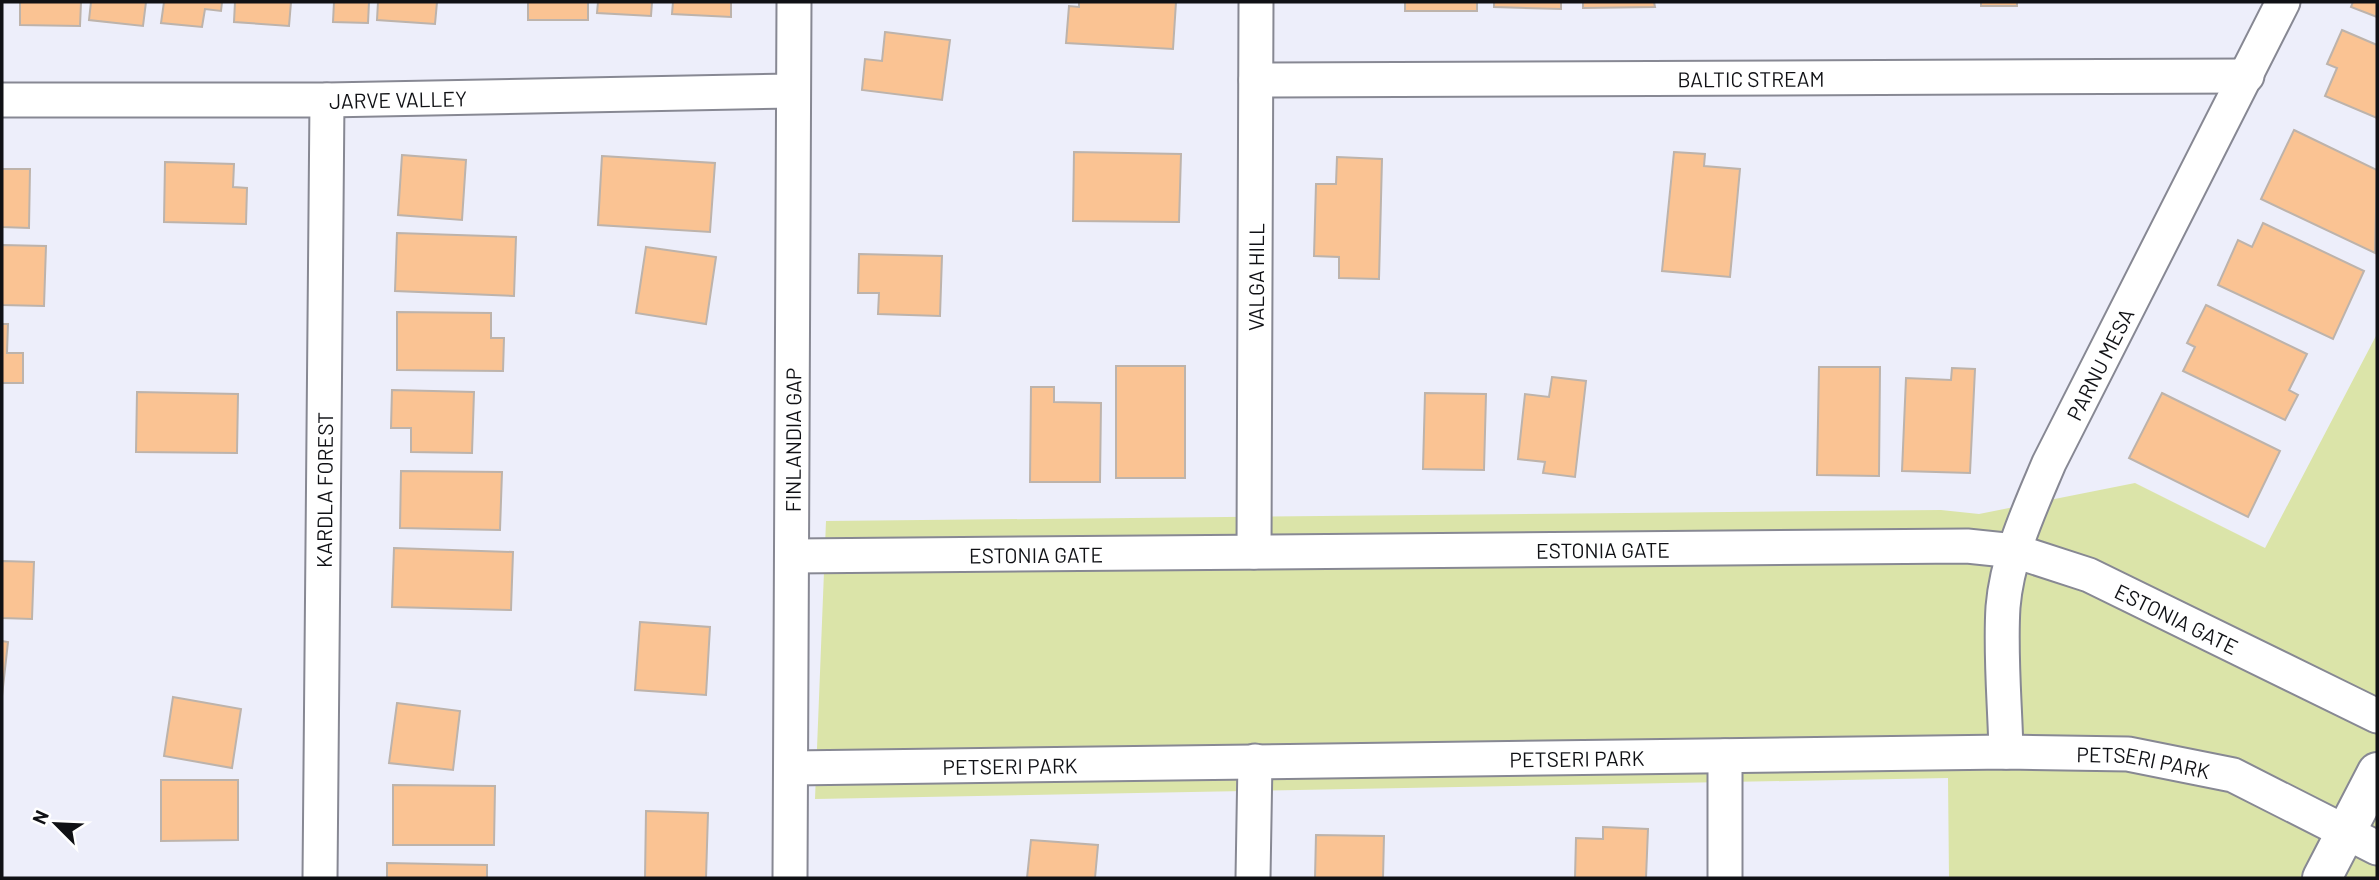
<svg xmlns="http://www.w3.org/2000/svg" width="2379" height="880" viewBox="0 0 2379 880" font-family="Barlow,sans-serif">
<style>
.green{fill:#dbe4a9}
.building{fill:#fac393;stroke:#bdb3ab;stroke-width:2}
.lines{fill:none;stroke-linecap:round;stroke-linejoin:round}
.street-casing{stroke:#878893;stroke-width:37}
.secondary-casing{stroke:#878893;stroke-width:42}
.street{stroke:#fff;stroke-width:33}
.secondary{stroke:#fff;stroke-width:38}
.labels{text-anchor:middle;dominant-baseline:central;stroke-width:5;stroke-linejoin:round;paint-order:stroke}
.street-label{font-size:21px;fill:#101115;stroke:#fff}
</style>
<rect width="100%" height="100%" fill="#edeefa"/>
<!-- green -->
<path class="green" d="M2377 334V878H1949L1948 778 815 799 826 521 1941 510 1979 514 2135 483 2265 548Z"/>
<!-- building -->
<g class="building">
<path d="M20 2H81L80 26 20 25Z"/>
<path d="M91 2H146L143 26 89 20Z"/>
<path d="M164 2H222L221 11 205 9 202 27 161 23Z"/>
<path d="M235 2H291L289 26 234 22Z"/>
<path d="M329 2H369L368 23 333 22 334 2Z"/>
<path d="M378 2H437L435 24 377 20Z"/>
<rect x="528" y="2" width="60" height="18"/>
<path d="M598 2H652L651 16 597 13Z"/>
<path d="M673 2H731V17L672 14Z"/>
<path d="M1079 2H1176L1173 49 1066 43 1069 6 1079 7Z"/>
<rect x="1405" y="2" width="72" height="9"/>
<path d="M1494 2H1561V9L1494 7Z"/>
<path d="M1583 2H1654L1655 7 1583 8Z"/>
<rect x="1981" y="2" width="36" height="4"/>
<path d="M2353 2H2377V17L2351 7Z"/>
<path d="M2342 30 2377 45V118L2325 96 2337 68 2327 64Z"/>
<path d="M885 32 950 40 942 100 862 90 865 59 882 61Z"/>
<path d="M2294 130 2377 170 2375 253 2261 199Z"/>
<path d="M1074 152 1181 154 1179 222 1073 221Z"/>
<path d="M1674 152 1705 154 1704 166 1740 169 1730 277 1662 271Z"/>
<path d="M402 155 466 160 462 220 398 215Z"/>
<path d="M602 156 715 163 710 232 598 225Z"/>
<path d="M1337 157 1382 159 1379 279 1339 278V257L1314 256 1316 184H1336Z"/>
<path d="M165 162 234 164 233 187 247 188 246 224 164 222Z"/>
<path d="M2 169H30L29 228 2 227Z"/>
<path d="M2263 223 2364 271 2333 339 2218 285 2238 240 2252 247Z"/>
<path d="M397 233 516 237 514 296 395 291Z"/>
<path d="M2 245 46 246 44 306 2 305Z"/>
<path d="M646 247 716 257 706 324 636 313Z"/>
<path d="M859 254 942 256 940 316 878 314 879 293H858Z"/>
<path d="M2206 305 2307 354 2289 390 2298 395 2285 420 2183 371 2195 347 2187 343Z"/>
<path d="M397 312 491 313V338H504L503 371 397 370Z"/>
<path d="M2 324H8L7 353H23V383H2Z"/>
<rect x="1116" y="366" width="69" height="112"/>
<path d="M1819 367H1880L1879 476 1817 475Z"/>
<path d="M1952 368 1975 369 1970 473 1902 471 1906 378 1951 380Z"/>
<path d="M1552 377 1586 381 1575 477 1543 473 1545 462 1518 459 1525 394 1549 397Z"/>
<path d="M1031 387H1054V402L1101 403 1100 482H1030Z"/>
<path d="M392 390 474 392 472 453 411 452V428H391Z"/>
<path d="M137 392 238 394 237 453 136 452Z"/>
<path d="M1425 393 1486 394 1484 470 1423 469Z"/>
<path d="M2162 393 2280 451 2248 517 2129 458Z"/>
<path d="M401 471 502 472 500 530 400 528Z"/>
<path d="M394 548 513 552 511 610 392 607Z"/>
<path d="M2 561 34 562 32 619 2 618Z"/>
<path d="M640 622 710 627 706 695 635 690Z"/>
<path d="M2 641 8 642 2 696Z"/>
<path d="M173 697 241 709 232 768 164 756Z"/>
<path d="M397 703 460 711 453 770 389 763Z"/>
<path d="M161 780H238V840L161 841Z"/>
<path d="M393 785 495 786 494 845H393Z"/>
<path d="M646 811 708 813 706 878H645Z"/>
<path d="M1603 827 1648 829 1646 878H1575L1576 838 1603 839Z"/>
<path d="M1316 835 1384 836 1383 878H1315Z"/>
<path d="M1031 840 1098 845 1095 878H1027Z"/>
<path d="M387 863 487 865V878H387Z"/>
</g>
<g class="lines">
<defs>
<g id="street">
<path id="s1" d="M1256 80 2247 76"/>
<path id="s2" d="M2 100H327L792 91"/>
<path id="s3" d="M1254 552 1256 2"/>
<path id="s4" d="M793 556 1967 546 2015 551 2089 575 2377 716"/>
<path id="s5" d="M2006 752C2005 705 2000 655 2003 607 2007 557 2030 508 2049 463L2283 2"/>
<path d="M1725 756V878"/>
<path id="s6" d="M791 768 2006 752 2128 754 2233 775 2377 848"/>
<path id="s7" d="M320 878 327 100"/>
<path id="s8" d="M790 878 794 2"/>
<path d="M1253 878 1255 761"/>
</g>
<path id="secondary" d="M2322 878 2377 772"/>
</defs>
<!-- street casing -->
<use href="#street" class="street-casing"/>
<!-- secondary casing -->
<use href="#secondary" class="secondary-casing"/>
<!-- street -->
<use href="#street" class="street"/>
<!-- secondary -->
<use href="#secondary" class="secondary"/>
</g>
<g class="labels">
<!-- street labels -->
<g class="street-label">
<text stroke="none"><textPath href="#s1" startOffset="495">BALTIC STREAM</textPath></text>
<text stroke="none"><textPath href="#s2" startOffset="396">JARVE VALLEY</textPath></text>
<text stroke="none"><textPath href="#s3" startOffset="275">VALGA HILL</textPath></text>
<text stroke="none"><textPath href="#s5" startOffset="408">PARNU MESA</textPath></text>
<text stroke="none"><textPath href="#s8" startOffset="438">FINLANDIA GAP</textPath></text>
<text stroke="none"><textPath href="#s7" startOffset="388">KARDLA FOREST</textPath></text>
<text stroke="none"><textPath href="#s4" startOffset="810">ESTONIA GATE</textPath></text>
<text stroke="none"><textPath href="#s4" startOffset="243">ESTONIA GATE</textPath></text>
<text stroke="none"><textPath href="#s4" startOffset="1398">ESTONIA GATE</textPath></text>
<text stroke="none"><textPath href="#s6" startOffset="786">PETSERI PARK</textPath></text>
<text stroke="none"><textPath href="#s6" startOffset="1353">PETSERI PARK</textPath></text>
<text stroke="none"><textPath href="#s6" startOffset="219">PETSERI PARK</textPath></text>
</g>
</g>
<!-- border -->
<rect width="2379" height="880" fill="none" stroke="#101115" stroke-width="7"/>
<!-- north arrow -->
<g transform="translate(56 824) rotate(294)" stroke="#ffffff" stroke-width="5" paint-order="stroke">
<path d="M0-5L12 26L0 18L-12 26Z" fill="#101115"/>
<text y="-10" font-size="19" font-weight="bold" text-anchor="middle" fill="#101115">N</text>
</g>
</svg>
